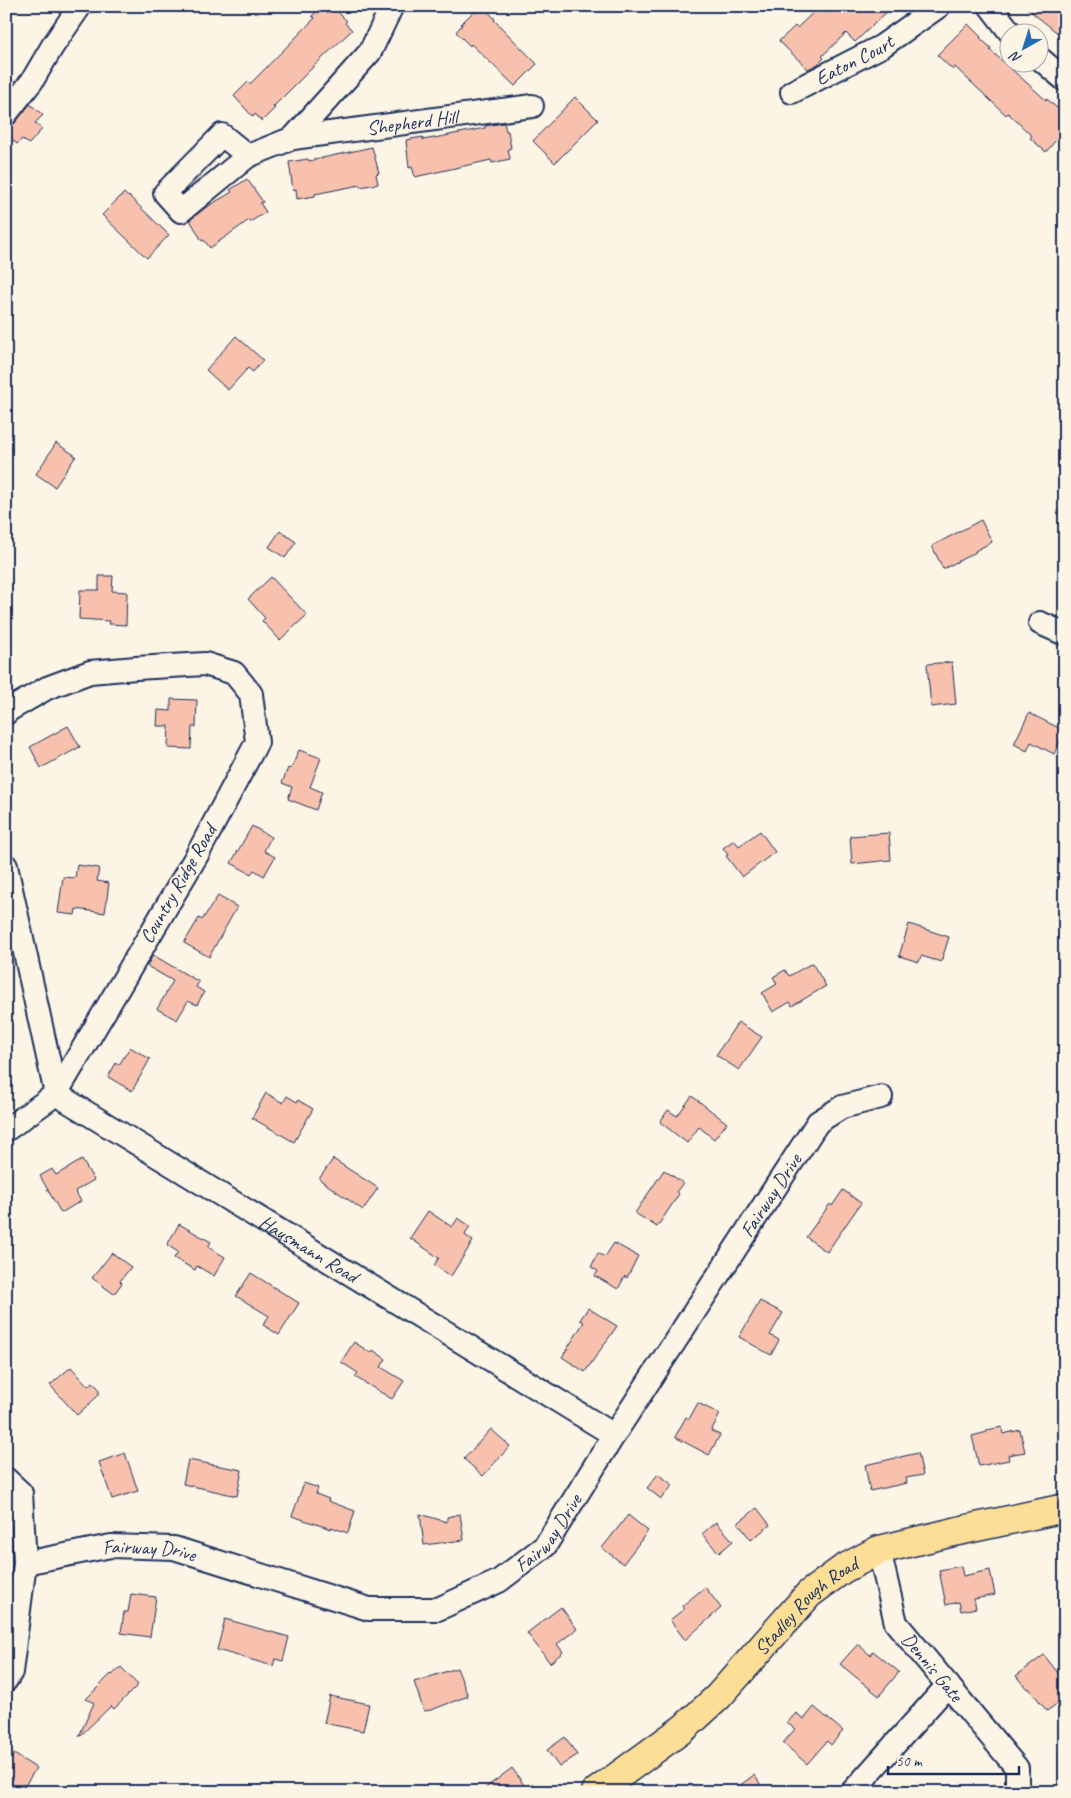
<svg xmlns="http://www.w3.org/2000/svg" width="1071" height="1798" viewBox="0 0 1071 1798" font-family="Caveat,sans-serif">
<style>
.building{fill:#f8c1ad;stroke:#1b2f5e}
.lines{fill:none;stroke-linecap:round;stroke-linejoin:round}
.minor-casing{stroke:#1b2f5e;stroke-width:26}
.major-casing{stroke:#1b2f5e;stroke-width:31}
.minor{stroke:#fcf5e5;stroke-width:22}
.major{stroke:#fcde96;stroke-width:28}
.labels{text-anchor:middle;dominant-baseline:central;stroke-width:4.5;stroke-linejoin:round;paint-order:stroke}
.street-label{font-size:20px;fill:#1b2f5e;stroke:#fcf5e5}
</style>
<rect width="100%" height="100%" fill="#fcf5e5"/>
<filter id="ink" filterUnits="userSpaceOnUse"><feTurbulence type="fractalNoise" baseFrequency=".02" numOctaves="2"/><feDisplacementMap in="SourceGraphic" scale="10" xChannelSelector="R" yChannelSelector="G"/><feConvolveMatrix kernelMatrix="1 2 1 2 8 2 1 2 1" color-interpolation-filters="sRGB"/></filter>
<g filter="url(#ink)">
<!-- building -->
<g class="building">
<path d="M322 6H332L347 21 345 23 352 30 316 64 273 107 275 108 262 121 255 114 253 117 234 96 248 82 250 84 315 18 312 16Z"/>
<path d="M483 6 495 19 494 20 537 64 515 86 471 44 470 46 456 32 462 25 461 24 474 11 476 13Z"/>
<path d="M820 6H824L831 13 838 6H893L855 42 846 33 822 56 824 58 818 64 808 69 779 41 795 26 797 28Z"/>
<path d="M1024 6H1065V39Z"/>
<path d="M968 24 981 37 980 38 991 48 990 50 1046 100 1047 99 1057 108 1065 98V129L1046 152 1030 138 1032 136 1008 113 1006 115 955 67 953 70 937 55Z"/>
<path d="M575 97 598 120 555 163 533 141Z"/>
<path d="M30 104 43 115 35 123 42 129 29 144 22 139 17 144 6 134V127L11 126 16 122Z"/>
<path d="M504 123 506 131H508L511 148 508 149 510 159 492 163 491 160 415 177 412 167 409 168 406 140 423 137V140L434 138 485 128V126Z"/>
<path d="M372 147 379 173 376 174 378 184 360 187V185L315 194V196L297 199 296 189 293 190 289 162 308 159 309 161Z"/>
<path d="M247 179 263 202 260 203 266 212 250 222 249 220 210 248 204 240 202 241 190 220 205 208 232 192 230 190Z"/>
<path d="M124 193 128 197 129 196 169 235 147 258 102 215Z"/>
<path d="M236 336 263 360 253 372 248 368 228 390 206 370Z"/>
<path d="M56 443 76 456 55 487 36 474Z"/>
<path d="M981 520 992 542 975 551 976 552 943 569 932 546Z"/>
<path d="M280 531 296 542 285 558 269 547Z"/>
<path d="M99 576H113L112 591 127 592 126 625 109 624 110 621 79 619 80 590H99Z"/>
<path d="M271 577 307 615 280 640 262 621 265 618 248 599Z"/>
<path d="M952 662 956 704 931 707 927 664Z"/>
<path d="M171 699 197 700 196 727H192L191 749 168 748 169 726H157L158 710 171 711Z"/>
<path d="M1029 713 1065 731 1054 754 1031 742 1027 751 1014 744Z"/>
<path d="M68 726 80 747 41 768 30 747Z"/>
<path d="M299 750 321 758 310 787 322 792 316 810 288 799 292 787 282 783 288 768 291 769Z"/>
<path d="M252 826 271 837 264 851 275 857 264 876 254 870 251 874 231 863Z"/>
<path d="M760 831 775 852 742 877 726 856 728 855 723 848 734 840 739 846Z"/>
<path d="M889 833 891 860 852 864 850 836Z"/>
<path d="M77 865 99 868 97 881 109 883 105 913 76 909 75 915 58 913 63 877 75 878Z"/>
<path d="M218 896 237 907 209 957 184 943 199 918 202 920Z"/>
<path d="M909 924 949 937 941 962 921 956 919 962 899 956Z"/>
<path d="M153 955 199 982 196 987 204 992 197 1005 188 1001 177 1020 157 1009 173 981 147 966Z"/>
<path d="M812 963 826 986 792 1006 790 1002 773 1012 762 993 777 984 773 977 785 970 789 976Z"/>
<path d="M738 1022 762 1037 739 1070 716 1055Z"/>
<path d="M130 1047 150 1059 132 1091 108 1077 116 1063 119 1065Z"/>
<path d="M266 1093 283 1103 287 1096 297 1102 298 1100 313 1109 294 1142 252 1118Z"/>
<path d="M692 1096 727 1123 714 1139 699 1127 687 1143 660 1122 668 1110 677 1116Z"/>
<path d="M333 1159 378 1188 363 1210 319 1179Z"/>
<path d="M82 1160 94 1180 75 1191 81 1201 61 1213 40 1176 52 1169 56 1175Z"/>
<path d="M664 1170 683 1183 676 1192 679 1194 657 1227 635 1213Z"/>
<path d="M843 1190 861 1203 827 1252 806 1237 830 1204 832 1206Z"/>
<path d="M428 1211 452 1227 458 1218 470 1226 465 1235 473 1241 451 1276 434 1265 439 1258 410 1238Z"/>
<path d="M179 1224 211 1242 208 1247 225 1257 214 1276 197 1266 195 1270 174 1258 178 1252 167 1245Z"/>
<path d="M614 1243 638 1256 627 1278 625 1276 618 1289 595 1276 598 1271 591 1267 598 1253 605 1257Z"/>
<path d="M112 1253 131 1267 120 1281 122 1283 114 1294 92 1278Z"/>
<path d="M251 1273 299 1303 279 1335 263 1325 269 1316 236 1296Z"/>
<path d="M760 1301 783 1313 770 1335 779 1340 771 1355 739 1337Z"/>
<path d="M588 1308 617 1326 585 1372 562 1357 584 1322 580 1320Z"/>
<path d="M354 1342 371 1353 373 1350 386 1359 381 1367 404 1381 392 1399 355 1377 358 1373 341 1362Z"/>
<path d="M71 1367 88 1386 93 1382 99 1389V1395L77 1415 50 1385Z"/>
<path d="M698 1403 720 1414 711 1431 720 1435 709 1455 675 1437 686 1417 689 1419Z"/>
<path d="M1002 1427 1003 1434 1020 1430 1025 1452 1008 1455 1009 1460 979 1466 972 1436 987 1432V1430Z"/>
<path d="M491 1429 510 1446 483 1476 464 1459Z"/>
<path d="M125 1453 138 1491 112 1499 99 1462Z"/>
<path d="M918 1453 923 1475 906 1478 907 1483 870 1491 865 1465Z"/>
<path d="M188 1460 242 1470 237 1496 183 1484Z"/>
<path d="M658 1474 673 1485 661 1499 647 1488Z"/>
<path d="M304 1483 318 1488 316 1494 329 1499 328 1501 355 1511 348 1533 331 1527V1529L292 1516Z"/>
<path d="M757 1508 770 1525 751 1540 738 1523Z"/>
<path d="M420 1514 447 1522V1517L460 1514 464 1540 424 1545Z"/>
<path d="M628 1515 648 1531 623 1564 602 1548Z"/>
<path d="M716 1522 733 1541 719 1553 702 1534Z"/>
<path d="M961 1566 963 1576 990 1570 995 1595 974 1599 976 1608 961 1611 959 1602 946 1605 939 1570Z"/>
<path d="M705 1587 721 1608 685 1640 670 1620 684 1609 682 1606Z"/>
<path d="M131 1594 156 1597 150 1637 121 1633 124 1612H128Z"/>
<path d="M561 1607 577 1629 557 1644 563 1652 550 1663 527 1633Z"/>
<path d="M225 1619 289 1637 283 1661 275 1659 273 1666 217 1650Z"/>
<path d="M858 1644 870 1655 873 1651 899 1672 879 1696 840 1664Z"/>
<path d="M1044 1655 1065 1682V1698L1047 1711 1029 1688 1027 1689 1016 1676Z"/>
<path d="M121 1667 138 1685 114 1709 111 1706 80 1736H79L94 1703 86 1699 111 1674 112 1675Z"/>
<path d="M457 1668 468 1696 431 1710 424 1711 414 1682Z"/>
<path d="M330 1696 369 1704 363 1731 324 1723Z"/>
<path d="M814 1707 843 1731 831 1745 827 1741 807 1764 783 1743 795 1729 787 1723 796 1713 804 1719Z"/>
<path d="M565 1737 577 1755 559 1767 547 1750Z"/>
<path d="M14 1754 36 1768 21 1792H6V1766Z"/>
<path d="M512 1768 529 1792H480Z"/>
<path d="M754 1775 766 1792H731Z"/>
</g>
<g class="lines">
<defs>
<g id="minor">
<path d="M990 6 1010 32"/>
<path d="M1038 57 1065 80"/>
<path id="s1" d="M792 92 882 46 939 6"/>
<path d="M6 114 32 81 52 47 80 6"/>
<path id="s2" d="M293 138 532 106"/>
<path d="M248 156 222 135 165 193 181 211 248 156 293 138 370 52 392 6"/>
<path d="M1040 623 1065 634"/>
<path d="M6 713 9 710 47 688 90 672 136 668 205 664 234 673 251 694 257 742 197 855 56 1094 6 866"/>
<path id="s3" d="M6 1130 56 1094 614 1435"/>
<path d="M6 1479 21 1493 25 1563 11 1672 6 1680"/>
<path id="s4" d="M879 1550 896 1623 1017 1768V1792"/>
<path id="s5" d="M25 1563 111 1546 174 1548 369 1609H438L499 1581 545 1546 614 1435 818 1122 842 1107 881 1097"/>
<path d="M852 1792 948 1685"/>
</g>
<g id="major">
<path id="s6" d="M596 1792 684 1728 718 1697 809 1594 843 1569 879 1550 958 1531 1065 1508"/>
</g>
</defs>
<!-- minor casing -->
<use href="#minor" class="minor-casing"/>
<!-- major casing -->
<use href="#major" class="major-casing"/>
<!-- minor -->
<use href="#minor" class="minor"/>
<!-- major -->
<use href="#major" class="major"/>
</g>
</g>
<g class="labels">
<!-- street labels -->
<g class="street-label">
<text stroke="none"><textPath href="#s1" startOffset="70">Eaton Court</textPath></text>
<text stroke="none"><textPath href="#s2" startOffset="120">Shepherd Hill</textPath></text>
<text transform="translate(178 884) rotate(-60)">Country Ridge Road</text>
<text stroke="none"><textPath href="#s5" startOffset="966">Fairway Drive</textPath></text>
<text stroke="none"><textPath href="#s3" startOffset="358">Hausmann Road</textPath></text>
<text stroke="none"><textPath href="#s5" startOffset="561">Fairway Drive</textPath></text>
<text stroke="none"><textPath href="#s5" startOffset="126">Fairway Drive</textPath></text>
<text stroke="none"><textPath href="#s6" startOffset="282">Stadley Rough Road</textPath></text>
<text stroke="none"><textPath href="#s4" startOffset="132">Dennis Gate</textPath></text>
</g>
</g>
<!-- margin -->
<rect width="1071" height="1798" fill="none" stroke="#fcf5e5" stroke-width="25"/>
<rect x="12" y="12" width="1046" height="1773" fill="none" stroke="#1b2f5e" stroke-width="2" filter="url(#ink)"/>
<!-- north arrow -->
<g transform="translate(1024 48) rotate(219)"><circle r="24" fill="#fcf5e5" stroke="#a2a6af"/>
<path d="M0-4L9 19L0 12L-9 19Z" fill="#1f6fb2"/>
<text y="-8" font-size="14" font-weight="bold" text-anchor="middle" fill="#1b2f5e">N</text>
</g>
<!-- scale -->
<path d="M888 1766v8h131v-8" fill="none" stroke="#1b2f5e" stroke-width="2.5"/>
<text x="896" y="1766" font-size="15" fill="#1b2f5e" stroke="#fcf5e5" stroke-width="4" paint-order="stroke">50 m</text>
</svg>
